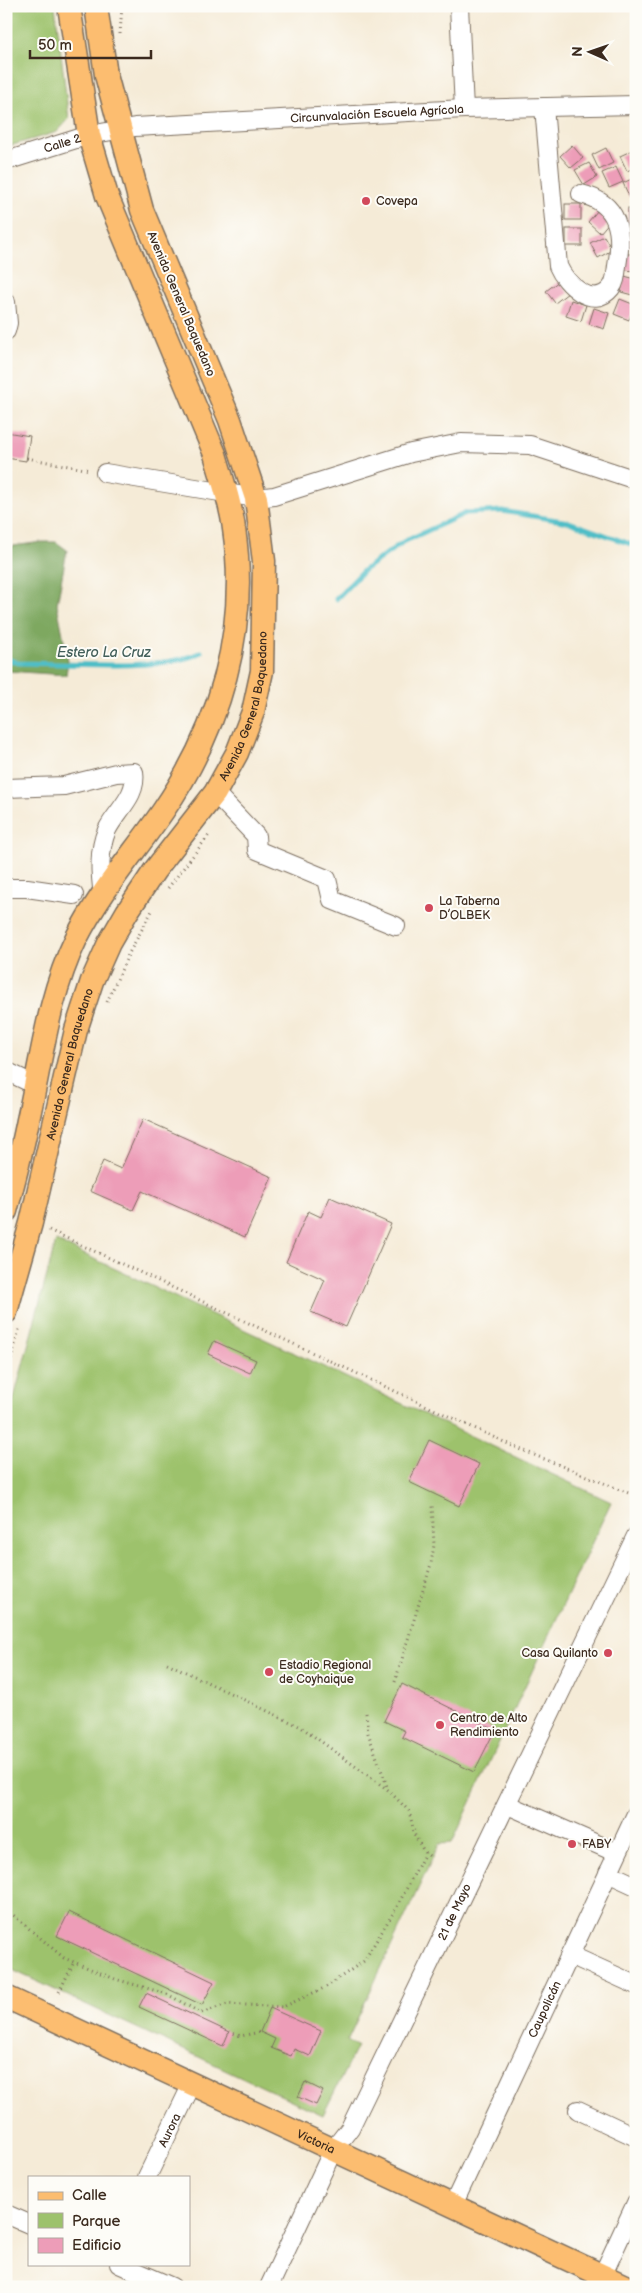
<svg xmlns="http://www.w3.org/2000/svg" width="642" height="2293" viewBox="0 0 642 2293" font-family="'Balsamiq Sans',sans-serif">
<style>
.green{fill:#9dc26c;stroke:#6c7645}
.forest{fill:#7ea860;stroke:#5c693f}
.lines{fill:none;stroke-linecap:round;stroke-linejoin:round}
.stream{stroke:#50bec7;stroke-width:5}
.building{fill:#ed9db8}
.minor-casing{stroke:#7c6e5f;stroke-width:20}
.major-casing{stroke:#7c6e5f;stroke-width:25}
.path{stroke:#7c6e5f;stroke-width:3;stroke-dasharray:1 4;stroke-linecap:butt}
.minor{stroke:#fff;stroke-width:18}
.major{stroke:#fcbd6f;stroke-width:22}
.poi-dot{fill:#d1495b;stroke:#fdfcf7;stroke-width:2}
.labels{text-anchor:middle;dominant-baseline:central;stroke-width:4;stroke-linejoin:round;paint-order:stroke}
.street-label{font-size:12px;fill:#3b2a1e;stroke:#fdfcf7}
.poi-label{font-size:12px;fill:#3b2a1e;stroke:#fdfcf7;text-anchor:start}
.water-label{font-size:14px;font-style:italic;fill:#425e59;stroke:#fdfcf7}
</style>
<rect width="100%" height="100%" fill="#fdfcf7"/>
<filter id="ink" filterUnits="userSpaceOnUse"><feTurbulence type="fractalNoise" baseFrequency=".02" numOctaves="2"/><feDisplacementMap in="SourceGraphic" scale="10" xChannelSelector="R" yChannelSelector="G"/><feConvolveMatrix kernelMatrix="1 2 1 2 8 2 1 2 1" color-interpolation-filters="sRGB"/></filter>
<filter id="wash" filterUnits="userSpaceOnUse"><feTurbulence type="fractalNoise" baseFrequency=".0096" numOctaves="4" result="noise"/><feDisplacementMap in="SourceGraphic" scale="20" xChannelSelector="R" yChannelSelector="G"/><feGaussianBlur stdDeviation="1.12" result="paint"/><feColorMatrix in="noise" values="0 0 0 0 0 0 0 0 0 0 0 0 0 0 0 0 0 1.4 0 .05"/><feComposite in="paint" operator="in"/></filter>
<g filter="url(#wash)">
<rect width="100%" height="100%" fill="#f5ebd7"/>
<!-- green -->
<g class="green">
<path d="M6 6H55L69 119 57 132 6 147Z"/>
<path d="M56 1241 611 1502 452 1843 439 1844 347 2041 357 2046 323 2115 6 1967V1428Z"/>
</g>
<!-- forest -->
<path class="forest" d="M42 542H56L67 550 57 604 68 661 66 675 6 671V547Z"/>
<g class="lines">
<!-- stream -->
<g class="stream">
<path d="M336 599 364 570 403 542 466 513 502 511 569 522 636 546"/>
<path d="M6 659 19 663C61 663 168 672 201 652"/>
</g>
</g>
<g id="blocks">
<!-- building -->
<g class="building">
<path d="M572 145 583 158 571 168 560 156Z"/>
<path d="M606 148 613 163 599 170 592 155Z"/>
<path d="M635 149 636 167 627 171 620 156Z"/>
<path d="M589 163 597 177 584 185 575 170Z"/>
<path d="M616 167 623 182 609 188 602 173Z"/>
<path d="M636 177V195L630 198 623 183Z"/>
<rect x="565" y="204" width="16" height="16"/>
<rect x="628" y="208" width="8" height="16"/>
<path d="M598 210 610 221 600 233 588 222Z"/>
<rect x="566" y="229" width="16" height="17"/>
<rect x="627" y="231" width="9" height="16"/>
<path d="M604 236 612 250 598 258 590 243Z"/>
<path d="M626 254H636V271L625 270Z"/>
<path d="M624 276 636 279V296L621 292Z"/>
<path d="M559 281 568 293 555 303 546 291Z"/>
<path d="M620 299 635 305 629 320 614 314Z"/>
<path d="M571 300 586 305 581 321 566 316Z"/>
<path d="M594 308 609 313 604 329 589 324Z"/>
<path d="M6 432 30 436 26 461 6 458Z"/>
<path d="M143 1119 272 1177 245 1237 142 1191 133 1210 90 1191 103 1161 121 1169Z"/>
<path d="M330 1197 391 1224 346 1327 311 1312 325 1280 286 1262 308 1211 321 1217Z"/>
<path d="M214 1341 256 1360 250 1373 208 1354Z"/>
<path d="M429 1440 479 1464 459 1506 409 1482Z"/>
<path d="M402 1684 495 1730 474 1772 402 1737 405 1731 384 1721Z"/>
<path d="M69 1912 214 1982 202 2005 57 1936Z"/>
<path d="M146 1993 229 2032 223 2046 139 2007Z"/>
<path d="M270 2008 321 2031 310 2056 294 2049 291 2056 271 2048 275 2039 260 2032Z"/>
<path d="M305 2082 323 2091 316 2105 298 2097Z"/>
</g>
</g>
</g>
<g filter="url(#ink)">
<use href="#blocks" fill-opacity="0" stroke="#7c6e5f" stroke-width="1"/>
<g class="lines">
<defs>
<g id="minor">
<path d="M459 6 464 109"/>
<path d="M544 107 558 266C565 283 593 311 611 288 616 282 616 273 617 266 623 232 619 203 581 194"/>
<path id="s1" d="M6 161 89 135 135 127 464 109 636 105"/>
<path d="M6 302 8 323 6 331"/>
<path d="M105 473 256 498 274 496 411 453 461 443 530 445 636 480"/>
<path d="M6 788 64 786 116 773 134 772C138 796 116 811 107 830 98 851 100 874 103 895"/>
<path d="M215 793 256 836 257 850 327 879 332 900 396 926"/>
<path d="M6 888H27L74 895"/>
<path d="M6 1071 35 1085"/>
<path d="M508 1805 617 1853"/>
<path d="M608 1873 636 1886"/>
<path d="M570 1955 636 1985"/>
<path d="M578 2110 636 2137"/>
<path id="s2" d="M147 2177 192 2084"/>
<path id="s3" d="M453 2205 636 1814"/>
<path d="M6 2214 29 2224"/>
<path d="M119 2264 172 2287"/>
<path id="s4" d="M269 2287 333 2150 350 2128 636 1536"/>
<path d="M597 2287 636 2203"/>
</g>
<g id="major">
<path d="M6 1211C14 1181 22 1151 28 1120 42 1058 48 997 76 939 99 893 134 853 163 811 220 728 249 630 234 529 231 503 222 479 215 454L107 196 89 135 69 6"/>
<path id="s5" d="M6 1312 31 1223 76 1030 92 981 109 943 127 912 155 870 215 793 237 753 253 712 262 671 264 561 256 498 230 420 142 210 106 75 96 6"/>
<path id="s6" d="M6 1997 627 2287"/>
</g>
</defs>
<!-- minor casing -->
<use href="#minor" class="minor-casing"/>
<!-- major casing -->
<use href="#major" class="major-casing"/>
<!-- path -->
<g class="path">
<path d="M120 34 122 6"/>
<path d="M27 458 90 470"/>
<path d="M168 888 209 835"/>
<path d="M107 1002 128 955 152 911"/>
<path d="M49 1230 517 1448 636 1496"/>
<path d="M6 1379 20 1326"/>
<path d="M167 1663 301 1727 388 1790 409 1811 415 1836 425 1853 432 1858"/>
<path d="M395 1682 431 1564 434 1545 432 1505"/>
<path d="M366 1713 368 1733 388 1789"/>
<path d="M6 1909 64 1958 115 1979 167 1994 201 2013 227 2004 283 2007 326 1987 364 1961 398 1905 425 1853"/>
<path d="M59 1992 74 1962"/>
<path d="M229 2032 241 2036 260 2032"/>
</g>
<!-- minor -->
<use href="#minor" class="minor"/>
<!-- major -->
<use href="#major" class="major"/>
</g>
</g>
<!-- markers -->
<g class="poi-dot">
<circle cx="366" cy="201" r="5"/>
<circle cx="429" cy="908" r="5"/>
<circle cx="608" cy="1653" r="5"/>
<circle cx="269" cy="1672" r="5"/>
<circle cx="440" cy="1725" r="5"/>
<circle cx="572" cy="1844" r="5"/>
</g>
<g class="labels">
<!-- street labels -->
<g class="street-label">
<text stroke="none"><textPath href="#s1" startOffset="376">Circunvalación Escuela Agrícola</textPath></text>
<text stroke="none"><textPath href="#s1" startOffset="59">Calle 2</textPath></text>
<text transform="translate(181 304) rotate(67)">Avenida General Baquedano</text>
<text stroke="none"><textPath href="#s5" startOffset="661">Avenida General Baquedano</textPath></text>
<text stroke="none"><textPath href="#s5" startOffset="256">Avenida General Baquedano</textPath></text>
<text stroke="none"><textPath href="#s4" startOffset="419">21 de Mayo</textPath></text>
<text stroke="none"><textPath href="#s3" startOffset="216">Caupolicán</textPath></text>
<text stroke="none"><textPath href="#s2" startOffset="52">Aurora</textPath></text>
<text stroke="none"><textPath href="#s6" startOffset="342">Victoria</textPath></text>
</g>
<!-- poi labels -->
<g class="poi-label">
<text x="376" y="201">Covepa</text>
<text x="439" y="901">La Taberna<tspan x="439" dy="14">D’OLBEK</tspan></text>
<text x="598" y="1653" text-anchor="end">Casa Quilanto</text>
<text x="279" y="1665">Estadio Regional<tspan x="279" dy="14">de Coyhaique</tspan></text>
<text x="450" y="1718">Centro de Alto<tspan x="450" dy="14">Rendimiento</tspan></text>
<text x="582" y="1844">FABY</text>
</g>
<!-- water labels -->
<g class="water-label">
<text x="104" y="652">Estero La Cruz</text>
</g>
</g>
<!-- margin -->
<rect width="642" height="2293" fill="none" stroke="#fdfcf7" stroke-width="25"/>
<!-- legend -->
<rect x="28" y="2176" width="162" height="90" fill="#fdfcf7" stroke="#afa8a0"/>
<rect x="38" y="2192" width="25" height="8" fill="#fcbd6f" stroke="#afa8a0"/>
<text x="72" y="2200" font-size="15" fill="#3b2a1e">Calle</text>
<rect x="38" y="2213" width="25" height="15" fill="#9dc26c" stroke="#afa8a0"/>
<text x="72" y="2226" font-size="15" fill="#3b2a1e">Parque</text>
<rect x="38" y="2238" width="25" height="15" fill="#ed9db8" stroke="#afa8a0"/>
<text x="72" y="2250" font-size="15" fill="#3b2a1e">Edificio</text>
<!-- north arrow -->
<g transform="translate(590 52) rotate(272)" stroke="#fdfcf7" stroke-width="4" paint-order="stroke">
<path d="M0-4L9 19L0 12L-9 19Z" fill="#3b2a1e"/>
<text y="-8" font-size="14" font-weight="bold" text-anchor="middle" fill="#3b2a1e">N</text>
</g>
<!-- scale -->
<path d="M30 50v8h121v-8" fill="none" stroke="#3b2a1e" stroke-width="2.5"/>
<text x="38" y="50" font-size="15" fill="#3b2a1e" stroke="#fdfcf7" stroke-width="4" paint-order="stroke">50 m</text>
</svg>
